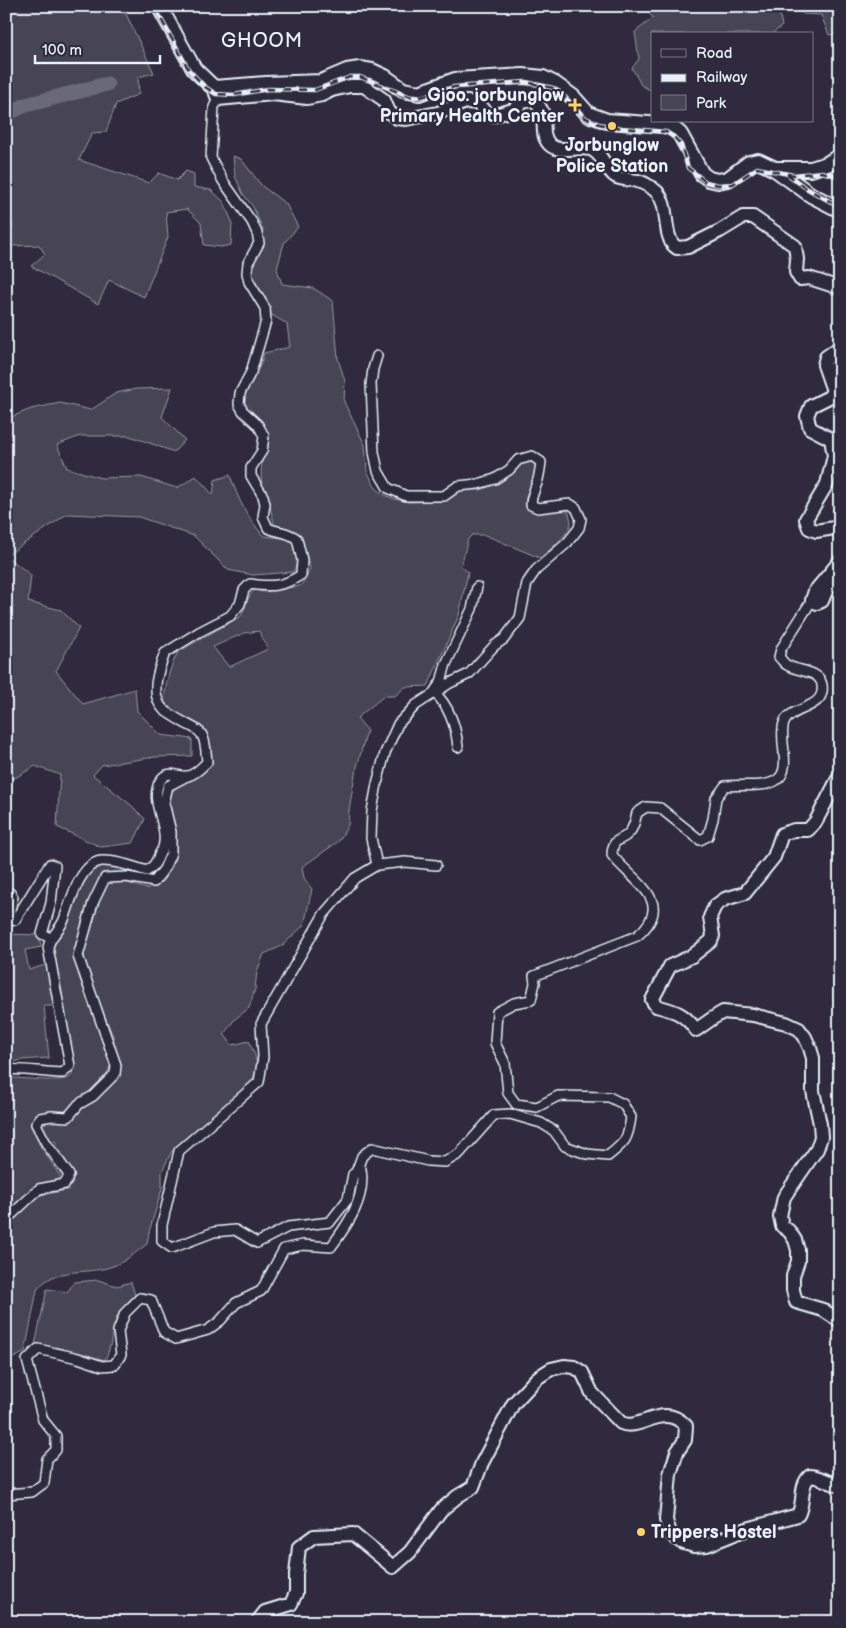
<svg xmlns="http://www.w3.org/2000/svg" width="846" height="1628" viewBox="0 0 846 1628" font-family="'Balsamiq Sans',sans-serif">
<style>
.green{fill:#464455;stroke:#979aa6;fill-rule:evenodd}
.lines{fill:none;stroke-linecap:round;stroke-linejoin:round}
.river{stroke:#696978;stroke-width:15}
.minor-casing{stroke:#e8f1f8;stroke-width:12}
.secondary-casing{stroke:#e8f1f8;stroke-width:16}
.primary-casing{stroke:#e8f1f8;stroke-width:18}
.trunk-casing{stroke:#e8f1f8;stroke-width:18}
.minor{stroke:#2f2a3d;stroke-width:9}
.secondary{stroke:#2f2a3d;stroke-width:12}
.primary{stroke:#2f2a3d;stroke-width:14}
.trunk{stroke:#2f2a3d;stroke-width:14}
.rail-casing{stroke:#e8f1f8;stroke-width:4.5}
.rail{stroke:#2f2a3d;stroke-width:2.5;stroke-dasharray:8;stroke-linecap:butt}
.poi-dot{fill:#ffd166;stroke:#2f2a3d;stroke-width:2}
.labels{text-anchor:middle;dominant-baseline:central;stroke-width:4.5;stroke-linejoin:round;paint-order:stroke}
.poi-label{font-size:18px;font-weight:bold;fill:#e8f1f8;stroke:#2f2a3d;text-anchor:end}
.quarter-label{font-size:20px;letter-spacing:1px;fill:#e8f1f8;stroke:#2f2a3d}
</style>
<rect width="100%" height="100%" fill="#2f2a3d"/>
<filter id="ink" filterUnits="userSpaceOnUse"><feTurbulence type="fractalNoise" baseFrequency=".02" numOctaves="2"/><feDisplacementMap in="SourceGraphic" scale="10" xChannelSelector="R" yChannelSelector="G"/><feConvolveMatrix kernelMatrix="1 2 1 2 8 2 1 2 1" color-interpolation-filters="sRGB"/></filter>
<g filter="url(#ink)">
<!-- green -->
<g class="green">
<path d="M6 6H106L126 14 154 73 138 77 139 94 116 104 106 132 92 133 79 160 149 183 159 173 177 180 186 171 194 174V187L211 190 224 202 232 222 231 245 221 247 204 245 201 223 187 209 166 212 168 237 144 297 109 280 98 304 31 266 45 254 39 245 12 246 13 223 6 219V120L29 110 107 86 112 82 106 79 25 103 6 111Z"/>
<path d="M644 6H778L782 26 772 34H652V91L641 85 632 68 639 59 635 32 653 18Z"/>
<path d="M796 6H840V18L836 19 837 34 829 35 821 15 803 14Z"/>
<path d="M233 156 241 159 262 186 286 204 298 227 284 243 277 269 282 284 313 288 333 301 338 359 345 381 344 402 365 445 367 471 375 487 383 494 394 499 409 502 445 501 460 489 481 490 500 482 509 476 518 463 531 458 538 465 533 488 527 493 525 503 530 509 568 511C569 515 571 519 571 523 569 534 549 551 540 558L485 535H472L468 539 461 566 468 572 459 615 428 686 405 687 395 696H384L357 718 367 730 355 774 349 810 348 825 339 841 302 867 304 878 312 889 304 925 282 946 264 954 257 971 255 989 249 1008 235 1019 224 1034 232 1045 249 1041C259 1063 259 1066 249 1088L172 1151 162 1171V1189L149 1232 147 1244C136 1252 124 1263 110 1267 86 1275 53 1266 37 1290L25 1352 6 1362V1227L11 1221 40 1195 68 1190 73 1183 71 1170 55 1141 48 1140 40 1124 44 1119 70 1120 119 1063 113 1036 86 970 84 955 95 904 108 882 128 883 147 889 158 884 163 880 172 867 174 849V826L169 810V796C171 793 174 789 177 787 184 782 194 780 201 775 217 762 213 734 196 724 186 717 175 715 165 706 163 689 170 667 178 652L241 616C246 607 247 597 254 590L264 592 300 586 306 579 310 568 301 537 290 530 276 529C272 520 272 511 269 502 268 497 265 492 263 487 258 473 264 450 267 436L248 412 244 402 245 388 260 366 264 353 290 347 287 324 270 314 252 277 251 266 260 244 263 229 253 207 243 194 235 176ZM259 631 268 649 229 667 213 647 244 633Z"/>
<path d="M172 388 162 417 185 440 174 452 130 436H80L57 445 67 468 101 478 141 477 177 488 196 476 213 495 215 480 230 475C239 502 246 514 263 536L292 539 299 560 293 572 253 575 228 570 194 536 139 517 67 514 6 556V419L31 409 60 403 91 410 116 393 136 389Z"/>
<path d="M6 556 31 575 28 602 61 610 79 628 56 671 83 704 135 689 137 711 161 735 192 739V756L155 757 102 765 93 775 131 805 145 819 133 843 101 847 57 827 60 775 35 766 15 778 6 776Z"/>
<path d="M167 778H173L167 784 165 819 167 854 159 871 151 879 104 875 97 884 91 897 77 964 80 979 111 1062C110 1077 77 1110 64 1115 54 1119 43 1120 33 1123L39 1144 60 1176 59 1183 36 1187 6 1216V1078C20 1077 61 1084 70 1077 74 1073 74 1067 74 1062L51 955C52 950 51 944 53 940 59 923 83 869 100 865 114 862 133 870 146 873L162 855 159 806 162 785Z"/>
<path d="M6 934 39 935 41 947 25 950 29 970 48 964 54 1006H44L49 1058 21 1060 6 1064Z"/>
<path d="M98 1280 117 1286 131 1282 135 1295C130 1300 124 1305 121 1310 111 1325 113 1345 105 1360L58 1348 35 1345 47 1289 67 1292 75 1282Z"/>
</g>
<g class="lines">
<!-- river -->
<path class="river" d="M6 114 26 105 107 84"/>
<defs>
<g id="minor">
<path d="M377 356 373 369 371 384 374 452 378 471 388 488 406 496H444L458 486 478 484 495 479 509 470 518 460 532 456 541 462C540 471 539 480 535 488 533 495 531 497 531 505L538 508 570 504 576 508 581 519 579 528 567 543 536 570 527 583 520 618 504 639 494 646 469 674 450 683 416 705 398 724 385 753 377 784 372 811 371 838 377 865"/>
<path d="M458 747C456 727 449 706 434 692L441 682 446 664 472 609 477 587"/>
<path d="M6 897 10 893 13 897 8 919 15 920 50 864 55 866 51 903 42 934 50 938"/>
<path d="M6 1070C25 1068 44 1073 63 1073L70 1066 48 947C51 934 61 930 65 917 71 900 80 864 101 861 116 860 133 867 147 871 154 867 157 861 160 853 162 850 164 846 164 842 167 822 149 801 160 781 168 768 179 778 188 776 196 774 202 767 207 762 206 753 206 742 202 735 198 728 189 726 183 722 176 718 169 714 163 709 149 694 159 668 165 653L199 632 230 616 240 604 244 590 250 584C271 587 282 587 301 575L302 560 297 539C287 531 279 533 268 528L263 517 265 504 263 496 251 476V468L262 451 264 436 258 425 243 411 239 404 240 393 251 372 266 321 265 308 249 282 247 273 248 263 259 243 257 233 252 222 223 181 211 158 214 107 218 99"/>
<path d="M356 1172 362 1156 372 1148 428 1161 445 1162 459 1154 494 1115 510 1114 541 1123 554 1131 565 1146 587 1154 608 1156C625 1142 628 1140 631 1117L623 1104 609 1097 558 1096 537 1107 516 1104 508 1093 505 1063 495 1043 497 1012 514 1003 531 1000 535 983 534 976 637 936C678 901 631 881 612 855 613 836 620 843 629 833 634 828 635 820 637 813L646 807 660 808 700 840 708 836 713 819 716 798 725 786C741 784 766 789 778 779 792 768 778 739 784 723 790 706 826 710 822 685 820 670 798 672 787 665 784 664 782 660 779 657L781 649 812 600"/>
<path d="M6 1220 39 1189 65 1184 69 1175 46 1143 36 1124 40 1118 52 1116 68 1117 79 1104 93 1096 115 1074 116 1065 78 956 93 903 105 878 127 877 154 882 164 869 171 853V832L164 803 168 786 187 776"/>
<path d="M6 1494 32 1492 44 1483 47 1459 56 1450V1436L43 1420 27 1360 38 1349 78 1358 102 1366 114 1365 121 1355 118 1331 125 1313 140 1298 151 1300 164 1332 176 1339 208 1330 220 1321 236 1303 261 1291 284 1249 303 1245 331 1247C348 1224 366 1199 361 1169L353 1174 348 1199 330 1222 288 1227 257 1243 235 1230 214 1232 172 1248 162 1241V1225L179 1151 259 1082 263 1057 261 1024 324 914 355 878 377 865 405 862 436 865"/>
</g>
<g id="secondary">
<path d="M214 88 218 99 273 94 307 98 322 95 332 90 350 86H364L384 100 389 112 397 118 406 119 438 113 466 102 478 103 487 113 495 115 513 110 522 102 533 100C552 115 537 130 549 144 558 154 578 146 590 149 602 152 605 169 615 176 621 180 630 179 637 181 643 182 653 188 657 192 668 204 664 225 670 239 671 243 674 246 677 248L688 247 720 231 743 217H753L795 246 797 259 796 272 800 279 809 278 840 288"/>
<path d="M840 347 826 357 824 365 833 391 829 397 811 406 807 416 810 428 831 439 834 456 827 484 806 519 809 528 816 531 840 527"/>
<path d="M840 561 815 591 812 600 817 603 822 601 827 589 840 577"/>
<path d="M840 775 816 821 808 830H794L782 834 774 857 745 893 725 899 715 906 710 917 713 936 711 941 692 956 670 966 652 1000 656 1006C675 1011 684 1013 696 1030L713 1018 723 1012 753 1015 786 1023 799 1029 805 1037 810 1048 813 1058V1091L820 1124 821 1137 817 1149 784 1197 780 1216 782 1226 789 1231 795 1240 798 1250V1261L793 1276V1290L796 1302 823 1310 840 1321"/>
<path d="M257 1622 265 1612 291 1604 296 1593V1574L299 1547 314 1536 353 1534 393 1567 410 1552 441 1510 458 1496 473 1487 482 1463 513 1404 537 1378 551 1369 564 1366 574 1367 582 1372 592 1393 621 1423C641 1432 663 1401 686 1426L685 1440 677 1452 670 1474 666 1520 670 1533 681 1542 694 1546 707 1545 747 1529 798 1515C805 1502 799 1486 810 1476 823 1477 829 1484 840 1485"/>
</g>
<path id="primary" d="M775 169H811L827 164 840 156"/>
<path id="trunk" d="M159 6 194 69 214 88 266 84 321 82 347 71 360 69 372 71 385 77 403 90 419 93 455 80 523 76 543 78 555 84 573 97 588 114 607 121 663 125 673 128 680 134 702 174 709 179 718 181 728 179 749 163 758 161 775 169 811 195 840 210"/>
</defs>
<!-- minor casing -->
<use href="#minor" class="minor-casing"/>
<!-- secondary casing -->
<use href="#secondary" class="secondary-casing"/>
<!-- primary casing -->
<use href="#primary" class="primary-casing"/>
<!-- trunk casing -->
<use href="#trunk" class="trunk-casing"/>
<!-- minor -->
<use href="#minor" class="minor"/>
<!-- secondary -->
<use href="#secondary" class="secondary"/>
<!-- primary -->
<use href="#primary" class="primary"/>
<!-- trunk -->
<use href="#trunk" class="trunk"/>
<defs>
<g id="rail">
<path d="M154 6 189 70 205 87 216 94 234 95 268 89 315 90 350 77H360L411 97H421L454 87 526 82 553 88 561 93 586 118 599 124 622 128 666 132 674 137 681 145 688 168 706 182 718 185 733 184 757 168 794 175 822 172 840 177"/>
<path d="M787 174 806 188 840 207"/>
</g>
</defs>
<!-- rail casing -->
<use href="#rail" class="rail-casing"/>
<!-- rail -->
<use href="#rail" class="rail"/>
</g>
</g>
<!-- markers -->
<g class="poi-dot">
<path d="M572.5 97.5h5v5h5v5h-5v5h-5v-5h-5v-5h5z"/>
<circle cx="612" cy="126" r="5"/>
<circle cx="641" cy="1532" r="5"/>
</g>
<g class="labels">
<!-- poi labels -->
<g class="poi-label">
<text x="564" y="95">Gjoo. jorbunglow<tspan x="564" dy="21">Primary Health Center</tspan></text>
<text x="612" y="145" text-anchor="middle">Jorbunglow<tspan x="612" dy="21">Police Station</tspan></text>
<text x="651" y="1532" text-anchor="start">Trippers Hostel</text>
</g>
<!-- quarter labels -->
<g class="quarter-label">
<text x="262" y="41">GHOOM</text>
</g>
</g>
<!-- margin -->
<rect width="846" height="1628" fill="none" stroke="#2f2a3d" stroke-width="25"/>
<rect x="12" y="12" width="821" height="1603" fill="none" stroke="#e8f1f8" stroke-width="2" filter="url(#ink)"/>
<!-- legend -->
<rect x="651" y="32" width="162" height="90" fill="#2f2a3d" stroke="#797a88"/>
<rect x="661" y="49" width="25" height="8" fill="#2f2a3d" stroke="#797a88"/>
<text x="696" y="58" font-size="15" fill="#e8f1f8">Road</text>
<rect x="661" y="74" width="25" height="8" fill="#e8f1f8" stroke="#797a88"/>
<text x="696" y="82" font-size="15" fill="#e8f1f8">Railway</text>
<rect x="661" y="95" width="25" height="15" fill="#464455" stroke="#797a88"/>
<text x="696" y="108" font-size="15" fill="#e8f1f8">Park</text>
<!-- scale -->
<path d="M35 55v8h125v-8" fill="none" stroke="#e8f1f8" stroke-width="2.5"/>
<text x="42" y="55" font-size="15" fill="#e8f1f8" stroke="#2f2a3d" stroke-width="4" paint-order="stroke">100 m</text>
</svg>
